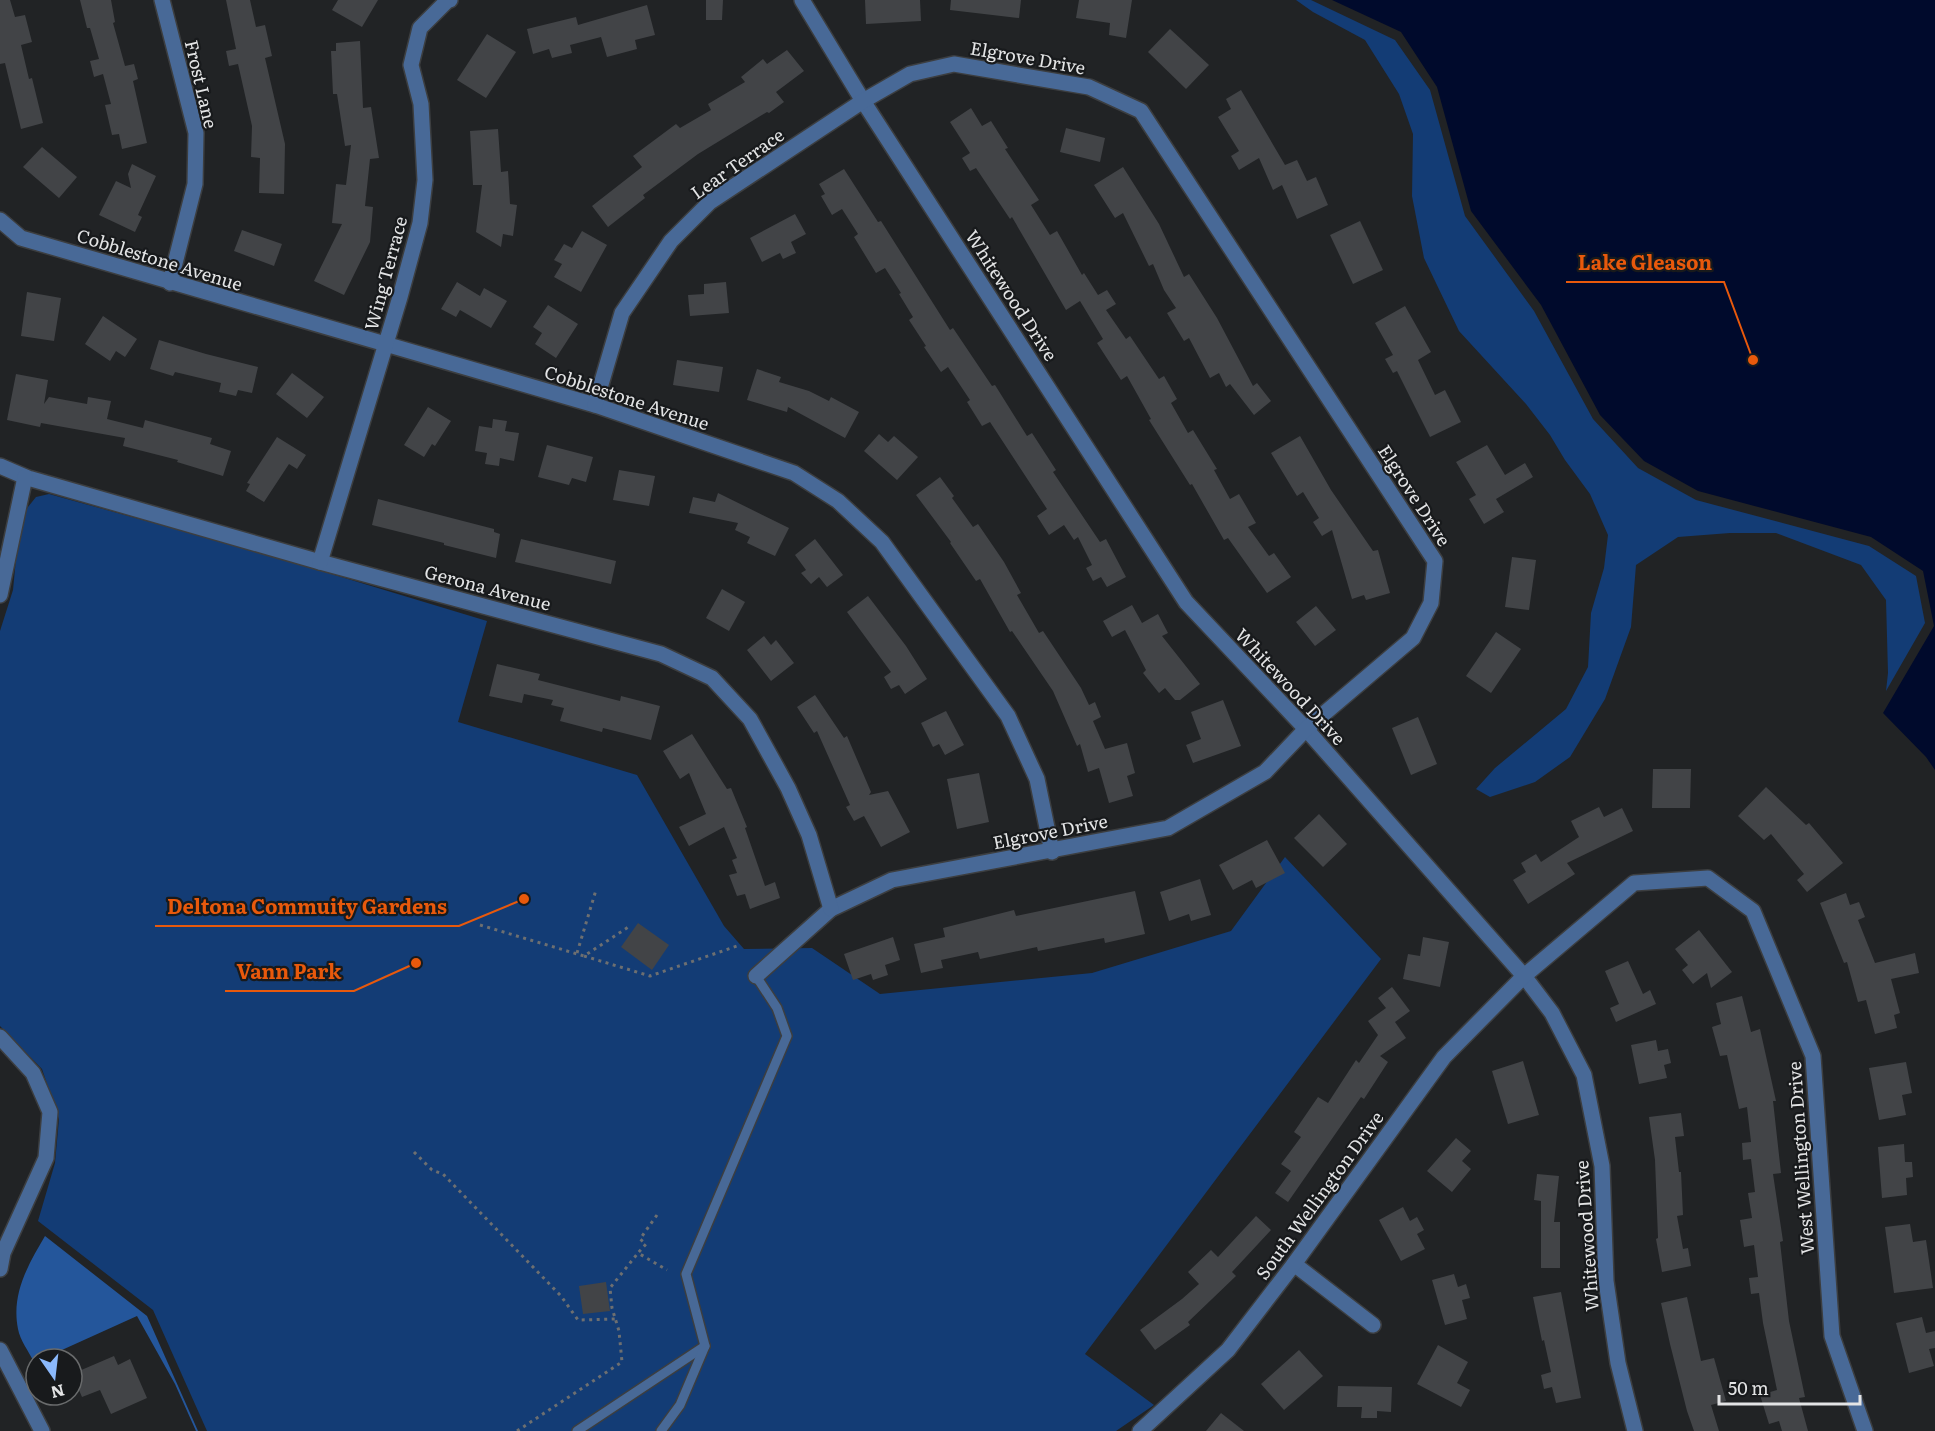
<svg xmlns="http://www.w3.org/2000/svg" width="1935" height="1431" viewBox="0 0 1935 1431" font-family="Literata,serif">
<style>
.green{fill:#133c75}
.forest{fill:#24569b}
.water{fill:#000a2c}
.building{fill:#424447}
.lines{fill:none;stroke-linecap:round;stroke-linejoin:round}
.lane-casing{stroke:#3c3e40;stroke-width:12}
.street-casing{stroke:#3c3e40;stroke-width:18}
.path{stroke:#6d6f71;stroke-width:3;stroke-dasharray:3 4.5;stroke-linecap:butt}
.lane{stroke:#486997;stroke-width:9}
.street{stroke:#486997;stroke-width:15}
.labels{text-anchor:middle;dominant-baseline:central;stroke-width:4.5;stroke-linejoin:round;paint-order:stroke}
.street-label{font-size:18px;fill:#e3e4e5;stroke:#181a1c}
.leader{fill:none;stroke:#e8590c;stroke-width:2}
.callout-dot{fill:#e8590c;stroke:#181a1c;stroke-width:2}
.callout-label{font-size:20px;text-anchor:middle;font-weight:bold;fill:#e8590c;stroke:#181a1c;stroke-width:4.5;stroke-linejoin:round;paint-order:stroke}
</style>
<rect width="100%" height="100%" fill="#212325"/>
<!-- green -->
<g class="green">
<path d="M1296 0H1311L1395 40 1430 90 1465 216 1534 311 1593 419 1638 468 1696 500 1869 546 1916 576 1925 623 1886 691 1888 673 1886 600 1861 565 1776 533H1730L1678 537 1636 565 1631 627 1605 699 1570 757 1535 782 1490 797 1476 789 1495 768 1566 709 1588 667 1591 613 1604 568 1608 535 1590 494 1565 460 1550 435 1526 404 1459 331 1424 258 1412 196 1413 134 1399 94 1365 40 1313 12Z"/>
<path d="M49 494 262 553 487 621 458 722 637 775 724 926 744 949 812 948 880 994 1092 973 1231 931 1285 857 1381 959 1085 1354 1154 1405 1116 1431H207L153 1310 38 1221 55 1163 59 1119 42 1069 0 1026V631L13 590 20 517 36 497Z"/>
</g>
<!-- forest -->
<path class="forest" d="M45 1236 147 1316 198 1431H196L175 1384 137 1316 42 1359H36L34 1362C29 1352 20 1340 18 1329 11 1294 28 1265 45 1236Z"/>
<!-- water -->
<path class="water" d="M1332 0H1935V770L1926 757 1883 713 1934 626 1923 571 1871 537 1698 491 1644 461 1600 415 1541 305 1471 211 1437 87 1401 32Z"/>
<!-- building -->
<g class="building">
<path d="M0 0H10L15 17 25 15 32 42 21 45 29 79 32 78 43 123 21 129 5 63 0 64Z"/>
<path d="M80 0H111L115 22 113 23 125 66 134 64 138 79 133 81 147 143 122 149 119 134 112 135 105 105 111 104 103 74 94 77 90 61 99 59 90 28H87Z"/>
<path d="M226 0H250L256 27 265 25 272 56 265 58 285 144 284 194 259 193 260 158 251 157 252 126 238 64 229 66 226 51 236 49Z"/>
<path d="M338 0H378L362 27 332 10Z"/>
<path d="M706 0H723L722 20H706Z"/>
<path d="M865 0H920L921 21 866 24Z"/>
<path d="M951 0H1021L1019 18 950 10Z"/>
<path d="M1079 0H1132L1126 38 1109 35 1110 23 1076 18Z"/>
<path d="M647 5 655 35 635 40 637 49 607 57 601 37 570 45 572 53 552 58 549 49 533 54 527 29 576 17 578 25Z"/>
<path d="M1170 29 1209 65 1186 89 1148 52Z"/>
<path d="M487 34 516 52 486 98 457 80Z"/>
<path d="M360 41 363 108 371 107 379 158 370 159 365 206 373 207 370 242 344 295 314 281 342 224 332 223 336 184 346 185 351 145 345 146 337 94H333L331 51H336V43Z"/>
<path d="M787 50 804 71 776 92 784 102 769 113 767 112 698 154 643 195 645 198 608 227 592 206 642 167 633 156 676 124 680 128 711 110 708 104 745 82 741 77 763 59 767 64Z"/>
<path d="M1241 90 1285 165 1297 160 1307 181 1316 177 1328 205 1297 219 1282 185 1273 190 1259 158 1239 170 1231 156 1239 151 1218 117 1231 109 1226 99Z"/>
<path d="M971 108 982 126 991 121 1008 148 1005 149 1039 200 1031 205 1050 235 1057 231 1082 275 1084 273 1098 295 1107 290 1116 304 1106 310 1126 339 1130 336 1159 379 1164 376 1177 399 1171 403 1188 433 1193 430 1217 469 1214 470 1230 499 1239 494 1256 523 1248 527 1269 556 1274 553 1291 577 1267 593 1228 538 1224 540 1192 484 1190 485 1149 420 1151 419 1127 376 1121 380 1097 343 1103 339 1080 301 1066 310 1012 217 1010 219 976 168 970 171 962 158 970 153 950 122Z"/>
<path d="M1066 128 1105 138 1100 162 1060 152Z"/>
<path d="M498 129 501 172 508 171 510 204 517 205 513 236 503 234 501 247 476 232 482 185H473L470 131Z"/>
<path d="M42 147 77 177 59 198 23 167Z"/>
<path d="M132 164 156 176 138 215 142 217 135 232 99 215 116 181 131 188 128 174Z"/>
<path d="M1123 167 1159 224 1184 277 1189 274 1217 318 1253 386 1257 383 1271 401 1254 415 1230 384 1226 387 1219 373 1210 378 1189 338 1184 341 1167 313 1176 308 1164 290 1153 264 1149 266 1123 213 1115 218 1094 185Z"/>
<path d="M844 169 878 222 881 221 950 330 953 328 992 386 995 385 1027 436 1032 433 1056 470 1053 472 1100 542 1106 539 1126 577 1107 587 1101 577 1093 581 1086 568 1092 565 1078 537 1074 540 1064 525 1049 535 1037 516 1047 509 990 422 982 426 967 402 970 400 948 367 941 372 924 347 926 346 909 320 913 317 899 294 901 293 885 268 876 273 854 237 858 234 842 209 832 215 821 196 825 194 819 184Z"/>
<path d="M795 214 806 234 791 242 796 253 783 259 780 253 762 262 750 238Z"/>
<path d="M1360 221 1383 270 1353 284 1330 235Z"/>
<path d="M242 230 282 244 274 266 234 251Z"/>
<path d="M582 231 607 245 581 292 554 277 562 264 554 260 564 244 572 248Z"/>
<path d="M457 282 480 296 484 288 507 301 491 328 460 310 456 317 441 309Z"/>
<path d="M726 282 729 313 690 316 688 295 704 294V284Z"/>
<path d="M27 292 61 298 54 341 21 336Z"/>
<path d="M548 305 578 324 556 358 535 344 542 333 533 327Z"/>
<path d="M1405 306 1431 352 1418 360 1435 395 1445 390 1461 422 1430 437 1397 371 1393 373 1385 359 1393 355 1375 323Z"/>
<path d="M103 316 137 339 125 357 116 351 110 361 85 344Z"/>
<path d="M159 340 206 354 258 367 252 393 238 390 236 396 219 392 221 383 175 372 173 376 150 369Z"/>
<path d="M677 360 723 367 719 392 673 385Z"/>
<path d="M757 369 781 377 779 382 809 391 829 401 831 397 859 412 845 438 788 407 787 412 747 400Z"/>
<path d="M292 373 324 397 307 418 276 394Z"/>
<path d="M16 374 48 380 44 404 49 397 87 404 88 397 111 401 107 419 143 428 145 420 212 438 210 444 231 451 223 476 177 462 178 460 123 446 125 438 41 423 40 427 7 420Z"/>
<path d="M428 407 451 421 435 446 432 444 424 457 404 445Z"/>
<path d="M493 419 507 421 505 431 519 433 514 461 500 458 499 466 485 464 487 453 475 451 479 426 492 428Z"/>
<path d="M879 434 888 442 894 436 918 457 897 480 864 451Z"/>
<path d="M1300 436 1331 490 1373 551 1378 550 1390 593 1366 600 1364 595 1352 599 1332 530 1322 536 1313 522 1319 518 1303 492 1297 496 1271 453Z"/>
<path d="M277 437 306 455 297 469 289 464 264 502 246 491 250 484 247 483Z"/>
<path d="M547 445 593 457 586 482 572 478 569 485 538 477Z"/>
<path d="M1487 445 1505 475 1525 463 1533 477 1496 499 1504 512 1484 524 1469 499 1476 495 1456 462Z"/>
<path d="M619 470 655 476 649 506 613 500Z"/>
<path d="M940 477 954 496 952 498 973 527 978 524 1004 562 1021 593 1017 595 1039 633 1043 631 1081 688 1089 705 1095 702 1101 717 1093 721 1105 749 1127 743 1135 773 1127 776 1133 796 1109 803 1099 768 1088 772 1080 744 1077 746 1053 691 1012 631 1010 632 980 579 976 581 950 543 951 542 916 495Z"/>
<path d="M718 493 789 528 775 556 747 543 750 537 735 530 738 523 689 513 693 497 715 502Z"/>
<path d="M378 499 494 529V532L500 534 496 558 444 545V543L372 525Z"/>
<path d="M521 539 616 561 611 584 515 562Z"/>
<path d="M815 539 843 575 827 587 819 577 811 584 801 573 806 570 795 555Z"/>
<path d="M1512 557 1536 560 1529 610 1505 607Z"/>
<path d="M722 589 745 602 729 631 706 618Z"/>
<path d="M868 596 906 646 927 679 905 694 899 685 891 689 884 677 891 672 847 612Z"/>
<path d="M1132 605 1142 623 1158 614 1168 633 1162 636 1200 684 1180 700H1175L1165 688 1159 693 1143 673 1146 670 1125 630 1112 637 1103 621Z"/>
<path d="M1316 606 1336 630 1315 646 1296 622Z"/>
<path d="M1496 632 1521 649 1491 693 1466 676Z"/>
<path d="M764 636 771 645 776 640 794 663 771 681 747 650Z"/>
<path d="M497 664 540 674 538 680 620 701 621 696 660 706 651 740 603 728 602 732 560 721 564 708 551 705 553 700 524 694 522 703 489 696Z"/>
<path d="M815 695 844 738 847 736 871 792 869 795 888 791 910 832 881 847 864 816 854 821 846 807 850 805 817 731 814 733 797 707Z"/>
<path d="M1223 700 1241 746 1193 763 1186 745 1201 739 1191 712Z"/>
<path d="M946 711 964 745 945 755 939 744 933 747 921 723Z"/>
<path d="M1418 717 1437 764 1411 775 1392 728Z"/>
<path d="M692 734 727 789 731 788 747 827 745 828 765 886 775 882 780 898 750 909 745 894 737 896 729 875 737 873 732 860 737 858 724 827 689 846 679 827 706 814 689 773 680 779 663 751Z"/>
<path d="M1653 769H1691L1690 808H1652Z"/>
<path d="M979 773 989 822 957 829 947 779Z"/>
<path d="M1766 787 1806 825 1809 823 1843 863 1807 892 1797 880 1804 874 1771 834 1764 840 1738 816Z"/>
<path d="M1599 807 1604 817 1622 808 1633 831 1567 863 1575 874 1528 904 1513 880 1526 872 1521 863 1536 854 1541 862 1579 837 1571 821Z"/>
<path d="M1319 814 1347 844 1323 867 1294 838Z"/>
<path d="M1267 840 1285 873 1256 888 1252 880 1233 890 1219 865Z"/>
<path d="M1200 879 1211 915 1191 921 1189 914 1169 921 1160 892Z"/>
<path d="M1135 891 1145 934 1105 943 1104 938 1038 951 1037 947 980 959 978 952 941 960 943 968 921 973 914 944 945 937 943 928 1014 910 1016 916Z"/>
<path d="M1846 893 1850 905 1859 902 1865 917 1858 920 1875 963 1915 953 1919 973 1891 979 1900 1013 1894 1015 1897 1028 1875 1034 1866 1000 1858 1002 1847 962 1844 963 1820 903Z"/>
<path d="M638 923 669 945 652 970 621 947Z"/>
<path d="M1699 930 1732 972 1711 988 1707 973 1693 984 1682 970 1688 965 1675 949Z"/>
<path d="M893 937 900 960 885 965 888 975 873 980 871 974 853 980 844 954Z"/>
<path d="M1423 937 1449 942 1440 987 1403 979 1408 954 1420 956Z"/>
<path d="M1628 961 1643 994 1650 990 1656 1004 1616 1022 1610 1008 1619 1004 1605 971Z"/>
<path d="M1392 987 1410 1011 1395 1022 1406 1038 1380 1056 1388 1062 1364 1099 1361 1097 1288 1202 1275 1193 1291 1171 1281 1164 1301 1137 1294 1132 1318 1097 1328 1103 1356 1060 1359 1063 1378 1035 1368 1021 1386 1008 1378 998Z"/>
<path d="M1742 996 1751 1032 1760 1029 1776 1101H1773L1781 1173 1773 1174 1783 1241 1780 1242 1789 1321 1805 1397 1799 1398 1808 1431H1782L1779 1421 1769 1424 1760 1395 1777 1390 1763 1323 1759 1293 1751 1294 1749 1278 1758 1277 1754 1245 1744 1247 1740 1220 1752 1218 1748 1193 1755 1192 1751 1159 1743 1160 1742 1143 1751 1142 1747 1107 1739 1109 1727 1055 1720 1056 1712 1027 1721 1024 1716 1003Z"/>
<path d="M1656 1040 1658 1051 1668 1049 1671 1063 1664 1065 1667 1078 1639 1084 1631 1045Z"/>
<path d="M1523 1061 1539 1115 1508 1124 1492 1071Z"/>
<path d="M1906 1062 1912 1093 1902 1095 1906 1115 1879 1120 1869 1068Z"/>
<path d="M1681 1113 1684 1136 1675 1137 1679 1172H1681L1683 1215 1677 1216 1683 1249 1688 1248 1691 1266 1662 1272 1656 1239 1658 1238 1655 1160 1649 1117Z"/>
<path d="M1456 1138 1471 1151 1462 1161 1471 1169 1452 1192 1427 1171Z"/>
<path d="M1904 1144 1905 1162H1912L1913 1177 1906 1178 1907 1195 1882 1198 1878 1147Z"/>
<path d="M1537 1174 1559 1176 1554 1222H1560V1268H1541V1201L1534 1200Z"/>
<path d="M1403 1207 1410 1221 1417 1217 1424 1230 1417 1234 1425 1249 1401 1261 1379 1220Z"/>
<path d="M1256 1216 1271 1230 1232 1272 1236 1276 1188 1322 1190 1325 1155 1350 1140 1330 1182 1299 1199 1284 1188 1272 1211 1250 1218 1257Z"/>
<path d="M1910 1224 1913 1242 1926 1240 1933 1288 1894 1293 1885 1227Z"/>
<path d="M1454 1274 1458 1287 1466 1284 1470 1298 1462 1300 1467 1319 1445 1325 1432 1280Z"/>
<path d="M606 1282 610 1311 583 1314 579 1286Z"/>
<path d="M1561 1292 1581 1398 1556 1403 1552 1387 1544 1389 1541 1375 1551 1372 1544 1340 1542 1341 1533 1297Z"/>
<path d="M1687 1297 1701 1361 1714 1358 1726 1401 1711 1405 1719 1431H1694L1687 1411 1670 1344 1661 1303Z"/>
<path d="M1922 1317 1926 1333 1935 1331V1348L1929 1349 1934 1366 1909 1373 1896 1323Z"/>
<path d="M1438 1345 1468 1362 1457 1383 1470 1390 1461 1407 1417 1384Z"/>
<path d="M1299 1350 1323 1376 1284 1410 1261 1384Z"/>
<path d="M114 1356 118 1365 130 1359 147 1398 111 1414 100 1390 82 1397 72 1374Z"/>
<path d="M1338 1386 1392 1387 1391 1412 1377 1411V1418H1361L1362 1407H1337Z"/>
<path d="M1221 1413 1244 1431H1206Z"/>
</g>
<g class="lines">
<defs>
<g id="lane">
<path d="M577 1431 705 1346"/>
<path d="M661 1431 680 1405 705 1346 686 1274 787 1036 777 1008 756 976"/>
</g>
<g id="street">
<path d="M162 0 196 133 195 184 170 283"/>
<path d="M802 0 863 101 1186 602 1306 729 1524 976 1552 1013 1584 1075 1602 1166 1606 1281 1618 1363 1635 1431"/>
<path d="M0 220 21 238 595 405 794 473 838 501 882 542 1008 716 1037 779 1052 852"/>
<path d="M595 405 622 313 671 241 710 202 863 101 910 74 954 64 1089 87 1141 111 1435 561 1431 603 1413 638 1306 729 1265 772 1168 828 892 880 831 909 756 976"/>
<path d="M0 466 28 478 320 562 661 654 712 678 750 719 788 788 809 835 831 909"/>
<path d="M320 562 400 297 420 223 425 180 421 104 411 65 420 28 447 1 450 0"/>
<path d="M0 595 25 477"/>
<path d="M0 1037 33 1073 50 1112 46 1158 3 1253 0 1269"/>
<path d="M1294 1264 1373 1325"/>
<path d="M0 1350 42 1431"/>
<path d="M1140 1431 1228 1350 1294 1264 1444 1057 1524 976 1634 883 1708 878 1753 911 1813 1056 1832 1336 1865 1431"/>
</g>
</defs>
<!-- lane casing -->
<use href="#lane" class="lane-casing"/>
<!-- street casing -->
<use href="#street" class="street-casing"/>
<!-- path -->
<g class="path">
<path d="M480 925 584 956 630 926"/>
<path d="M577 953 596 890"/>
<path d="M584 956 650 976 737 946"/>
<path d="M414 1152 432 1170 443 1174 561 1296 578 1320 616 1319"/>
<path d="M657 1215 640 1239 646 1244 638 1253 667 1270"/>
<path d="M517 1431 622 1362 619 1331 612 1308 610 1288 638 1253"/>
</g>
<!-- lane -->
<use href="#lane" class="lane"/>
<!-- street -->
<use href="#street" class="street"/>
</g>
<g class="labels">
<!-- street labels -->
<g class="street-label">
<text transform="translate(1028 57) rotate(10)">Elgrove Drive</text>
<text transform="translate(202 84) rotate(77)">Frost Lane</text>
<text transform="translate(737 163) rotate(-35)">Lear Terrace</text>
<text transform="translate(160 259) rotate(17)">Cobblestone Avenue</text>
<text transform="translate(385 273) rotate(-75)">Wing Terrace</text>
<text transform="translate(1012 295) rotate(57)">Whitewood Drive</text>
<text transform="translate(627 397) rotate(18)">Cobblestone Avenue</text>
<text transform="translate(1415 495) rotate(57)">Elgrove Drive</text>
<text transform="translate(488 587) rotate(15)">Gerona Avenue</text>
<text transform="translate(1291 686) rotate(47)">Whitewood Drive</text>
<text transform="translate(1050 831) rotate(-11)">Elgrove Drive</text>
<text transform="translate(1800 1158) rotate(-94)">West Wellington Drive</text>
<text transform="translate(1319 1195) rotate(-54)">South Wellington Drive</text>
<text transform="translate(1586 1236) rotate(-94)">Whitewood Drive</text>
</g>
</g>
<!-- callouts -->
<path class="leader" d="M1753 360L1724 282H1566M524 899L459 926H155M416 963L354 991H225"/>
<g class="callout-dot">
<circle cx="1753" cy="360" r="6"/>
<circle cx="524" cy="899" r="6"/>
<circle cx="416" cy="963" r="6"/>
</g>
<g class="callout-label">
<text x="1645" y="270">Lake Gleason</text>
<text x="307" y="914">Deltona Commuity Gardens</text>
<text x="289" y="979">Vann Park</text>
</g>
<!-- north arrow -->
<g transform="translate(54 1377) rotate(166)"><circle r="28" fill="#181a1c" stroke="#696b6c" stroke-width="1.5"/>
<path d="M0-4.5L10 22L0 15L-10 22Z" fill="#8bb9fc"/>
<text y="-9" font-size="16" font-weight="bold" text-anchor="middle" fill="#e3e4e5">N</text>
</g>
<!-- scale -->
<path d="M1719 1395v9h141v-9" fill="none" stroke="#e3e4e5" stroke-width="3"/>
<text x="1728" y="1395" font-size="18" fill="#e3e4e5" stroke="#181a1c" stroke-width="4.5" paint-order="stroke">50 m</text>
</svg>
